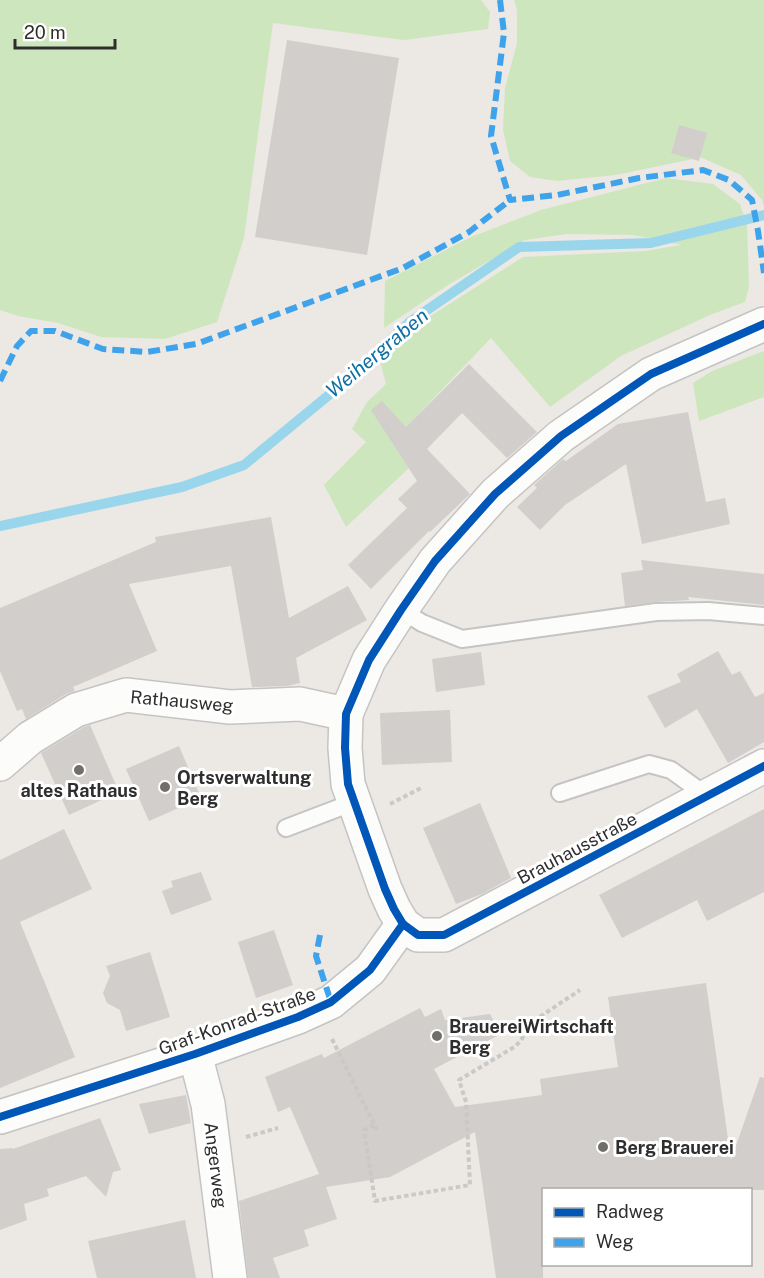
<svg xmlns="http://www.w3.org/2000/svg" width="764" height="1278" viewBox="0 0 764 1278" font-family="'Public Sans',sans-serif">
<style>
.green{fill:#cee6be}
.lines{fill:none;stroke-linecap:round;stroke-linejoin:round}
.stream{stroke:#99d6ec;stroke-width:10}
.building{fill:#d1cecb}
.lane-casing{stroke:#c5c4c5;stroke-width:20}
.street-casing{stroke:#c5c4c5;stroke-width:36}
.secondary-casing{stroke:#c5c4c5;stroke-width:36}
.path{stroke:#c9c9c8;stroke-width:4;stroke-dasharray:4.5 3;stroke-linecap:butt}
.lane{stroke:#fcfcfb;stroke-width:16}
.street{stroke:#fcfcfb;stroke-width:33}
.secondary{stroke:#fcfcfb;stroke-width:33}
.quiet{stroke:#3ea3eb;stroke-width:6;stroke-dasharray:12 6;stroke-linecap:butt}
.cycleway-casing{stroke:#fff;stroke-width:11}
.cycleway{stroke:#0057b8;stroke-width:8}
.poi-dot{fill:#706f6e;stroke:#fff;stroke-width:2}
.labels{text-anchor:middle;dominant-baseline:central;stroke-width:6;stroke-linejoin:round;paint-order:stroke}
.street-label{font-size:18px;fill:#2e2e2e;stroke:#fff}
.poi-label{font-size:18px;font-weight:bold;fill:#2e2e2e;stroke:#fff;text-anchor:start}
.water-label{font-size:20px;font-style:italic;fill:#0d6fa3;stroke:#fff}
</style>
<rect width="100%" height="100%" fill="#ece8e4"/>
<!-- green -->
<g class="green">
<path d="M0 0H481L490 12 488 29 404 40 273 23 244 238 217 322 165 339 101 337 58 323 18 316 0 310Z"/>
<path d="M514 0H764V206L762 200 741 175 700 157 679 125 671 152 693 159 616 175 557 181 530 177 510 161 503 130 505 88 517 43V10Z"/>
<path d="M666 178 713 184 740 204 747 225 749 287 745 302 710 315 621 356 550 407 491 338 392 442 409 468 346 527 324 485 366 442 352 429 367 402 386 384 380 361 426 319 523 257 645 251 681 245 633 235 567 234 525 240 448 285 384 328 385 281 471 237 541 210Z"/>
<path d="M764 351V397L699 421 693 383 712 371Z"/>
</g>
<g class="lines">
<!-- stream -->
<path class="stream" d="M0 526 182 487 244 465 335 390 411 321 519 247 651 243 764 215"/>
</g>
<!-- building -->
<g class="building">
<path d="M287 40 399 58 367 255 255 237Z"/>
<path d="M679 125 707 133 699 161 671 153Z"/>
<path d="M469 364 537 432 507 458 462 413 427 449 470 494 430 532 429 531 371 589 348 565 407 508 398 499 417 481 371 410 382 401 406 427Z"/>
<path d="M688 412 706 502 725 498 730 524 642 544 626 464 565 505 540 530 517 507 537 488 534 485 563 459 566 461 618 424Z"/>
<path d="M271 517 289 618 348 586 367 620 296 658 300 683 287 686 252 687 231 566 129 584 157 651 73 687 75 691 66 694 26 719 22 709 17 711 0 671V608L156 542 155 537Z"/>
<path d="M641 560 764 574V605L688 597 689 600 655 602 625 606 621 573 643 570Z"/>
<path d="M718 651 732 675 740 671 755 697 764 693V742L728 763 697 709 665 728 647 696 681 682 677 674Z"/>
<path d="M481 652 485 685 436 692 432 659Z"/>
<path d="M450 710 452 762 382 765 380 713Z"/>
<path d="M90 725 119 792 69 815 41 753 84 727Z"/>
<path d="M179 746 201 798 149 821 126 769Z"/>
<path d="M480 803 511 878 482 894 456 904 423 828Z"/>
<path d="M764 809V892L707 921 697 900 622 938 599 895Z"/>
<path d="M64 829 92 889 20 922 75 1057 0 1088V860Z"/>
<path d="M201 872 212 900 171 915 162 891 173 887 171 881Z"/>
<path d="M274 930 293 985 256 998 238 942Z"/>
<path d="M150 952 170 1017 126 1031 120 1010 107 1003 103 993 110 976 106 966Z"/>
<path d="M706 983 731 1160 760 1077 764 1078V1190H543V1278H496L475 1132 390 1177 326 1187 337 1219 304 1230 309 1246 273 1258 280 1278H248L239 1201 319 1174 290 1107 278 1112 265 1077 322 1054 324 1058 420 1008 425 1017 441 1009 445 1020 490 1014 501 1034 434 1069 455 1107 542 1095 540 1079 618 1067 608 997Z"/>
<path d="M186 1095 191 1123 149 1134 139 1104Z"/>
<path d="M100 1118 121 1170 113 1172 106 1197 86 1176 47 1189 49 1196 24 1204 27 1220 0 1230V1149L13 1148V1149Z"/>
<path d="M185 1220 196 1278H97L88 1241Z"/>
</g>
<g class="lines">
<defs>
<g id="lane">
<path d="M401 610 422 623 462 639 656 612 708 611 764 616"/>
<path d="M560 793 649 764 671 770 707 796"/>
<path d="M286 828 354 802"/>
</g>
<g id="street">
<path d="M0 764 30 738 76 710 126 695 230 707 300 704 346 714"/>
<path d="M195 1054 208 1104 230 1278"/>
<path d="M0 1117 195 1054 298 1017 331 1002 370 970 403 924"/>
</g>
<path id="secondary" d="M764 324 651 374 561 436 495 494 435 561 401 610 369 660 346 714 345 748 348 784 385 889 394 909 403 924 418 935H444L764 766"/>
</defs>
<!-- lane casing -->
<use href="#lane" class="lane-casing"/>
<!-- street casing -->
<use href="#street" class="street-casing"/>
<!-- secondary casing -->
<use href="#secondary" class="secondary-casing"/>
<!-- path -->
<g class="path">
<path d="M390 804 423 787"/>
<path d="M332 1039 377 1130"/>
<path d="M374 1125 364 1130 375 1201 470 1185 466 1102 459 1080 516 1046 538 1018 580 990"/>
<path d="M246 1137 278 1128"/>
</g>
<!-- lane -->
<use href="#lane" class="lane"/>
<!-- street -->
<use href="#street" class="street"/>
<!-- secondary -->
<use href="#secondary" class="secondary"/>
<!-- quiet -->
<g class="quiet">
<path d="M500 0 504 33 491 136 510 200 557 195 639 178 703 170 729 180 752 200 758 231 764 273"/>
<path d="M0 381 17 346 31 331H55L103 349 147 352 196 344 403 268 469 232 510 200"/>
<path d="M320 935 316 956 331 1002"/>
</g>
<defs>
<g id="cycleway">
<path d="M764 324 651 374 561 436 495 494 435 561 401 610 369 660 346 714 345 748 348 784 385 889 394 909 403 924 418 935H444L764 766"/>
<path d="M0 1117 195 1054 298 1017 331 1002 370 970 403 924"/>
</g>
</defs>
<!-- cycleway casing -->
<use href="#cycleway" class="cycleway-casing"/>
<!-- cycleway -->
<use href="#cycleway" class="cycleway"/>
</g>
<!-- markers -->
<g class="poi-dot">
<circle cx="79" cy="770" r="6"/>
<circle cx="165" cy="787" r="6"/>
<circle cx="437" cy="1036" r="6"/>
<circle cx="603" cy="1147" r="6"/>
</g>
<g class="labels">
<!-- street labels -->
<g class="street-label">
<text transform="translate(182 701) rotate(5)">Rathausweg</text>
<text transform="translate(577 848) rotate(-28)">Brauhausstraße</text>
<text transform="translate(237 1021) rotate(-20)">Graf-Konrad-Straße</text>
<text transform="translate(216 1165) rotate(83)">Angerweg</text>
</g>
<!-- poi labels -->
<g class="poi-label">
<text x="177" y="777">Ortsverwaltung<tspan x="177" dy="21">Berg</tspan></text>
<text x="79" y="790" text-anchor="middle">altes Rathaus</text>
<text x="449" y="1026">BrauereiWirtschaft<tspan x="449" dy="21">Berg</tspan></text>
<text x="615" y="1147">Berg Brauerei</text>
</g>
<!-- water labels -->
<g class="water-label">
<text transform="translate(377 353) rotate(-40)">Weihergraben</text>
</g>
</g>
<!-- legend -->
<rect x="542" y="1188" width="210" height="78" fill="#ffffff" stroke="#ababab" stroke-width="1.5"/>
<rect x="554" y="1208" width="30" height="9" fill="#0057b8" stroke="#ababab" stroke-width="1.5"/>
<text x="596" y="1218" font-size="18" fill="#2e2e2e">Radweg</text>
<rect x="554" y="1238" width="30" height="9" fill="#3ea3eb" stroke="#ababab" stroke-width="1.5"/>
<text x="596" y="1248" font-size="18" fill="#2e2e2e">Weg</text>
<!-- scale -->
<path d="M15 39v9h100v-9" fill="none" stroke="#2e2e2e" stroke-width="3"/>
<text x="24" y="39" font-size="18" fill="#2e2e2e" stroke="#ffffff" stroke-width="4.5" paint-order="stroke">20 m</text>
</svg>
